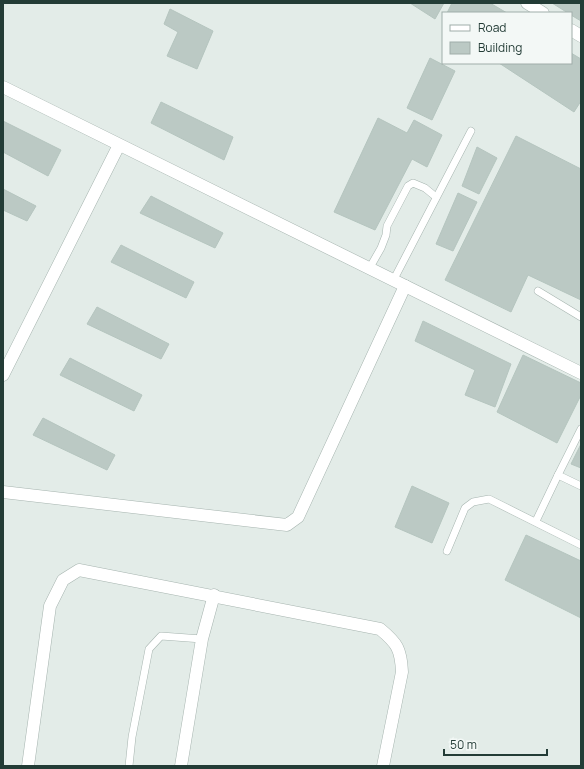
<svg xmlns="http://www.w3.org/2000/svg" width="584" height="769" viewBox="0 0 584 769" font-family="Manrope,sans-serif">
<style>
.building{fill:#bbc9c4;stroke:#b5c5bf}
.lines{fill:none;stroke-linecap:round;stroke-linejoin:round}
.lane-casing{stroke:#a6b4af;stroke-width:8}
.street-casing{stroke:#a6b4af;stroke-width:13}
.lane{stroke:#fff;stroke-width:7}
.street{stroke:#fff;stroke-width:12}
</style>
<rect width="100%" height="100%" fill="#e3ece8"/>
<!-- building -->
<g class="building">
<path d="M410 3H444L435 19Z"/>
<path d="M452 3H490L507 13H447Z"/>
<path d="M552 3H581V21L571 15V13H568Z"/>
<path d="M170 9 213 31 197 69 167 56 178 32 164 24Z"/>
<path d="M571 53 581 59V101L574 112 499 63H571Z"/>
<path d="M430 58 455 71 432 120 407 108Z"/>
<path d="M161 102 233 137 224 160 151 123Z"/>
<path d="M378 118 407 133 414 120 442 135 427 167 412 159 375 230 334 212Z"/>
<path d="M3 121 61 150 48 176 3 152Z"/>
<path d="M516 136 581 169V300L528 275 511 312 445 280Z"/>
<path d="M477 147 497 158 479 194 462 186Z"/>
<path d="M3 189 36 206 27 221 3 210Z"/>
<path d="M458 193 477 202 453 251 436 244Z"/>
<path d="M151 196 223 233 215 248 140 213Z"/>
<path d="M121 245 194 282 186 298 111 262Z"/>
<path d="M97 307 169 344 161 359 87 324Z"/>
<path d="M423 321 511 364 495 407 465 395 475 370 415 341Z"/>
<path d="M523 355 581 383V395L557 443 497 412Z"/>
<path d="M70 358 142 395 134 411 60 375Z"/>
<path d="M43 418 115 455 107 470 33 435Z"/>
<path d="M581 444V468L571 464Z"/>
<path d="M412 486 449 503 432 543 395 527Z"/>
<path d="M526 535 581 561V618L505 580Z"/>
</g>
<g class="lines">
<defs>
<g id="lane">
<path d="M369 269 381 248 386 235 387 226 408 186 413 183 425 188 436 197"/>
<path d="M393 281 471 131"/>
<path d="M538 291 581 317"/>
<path d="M581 429 558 475 581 486"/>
<path d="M536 521 558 475"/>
<path d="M447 551 465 508 473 502 489 499 581 545"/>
<path d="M129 766 132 737 149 649 161 636 202 639"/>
</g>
<g id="street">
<path d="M527 3 543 13"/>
<path d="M571 30 581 36"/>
<path d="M3 87 581 373"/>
<path d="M3 375 119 145"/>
<path d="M3 492 287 525 298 517 405 286"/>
<path d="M28 766 50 606 63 580 79 570 380 629C397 643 401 649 402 672L383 766"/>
<path d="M181 766 202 639 214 595"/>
</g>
</defs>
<!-- lane casing -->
<use href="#lane" class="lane-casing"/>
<!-- street casing -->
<use href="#street" class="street-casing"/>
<!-- lane -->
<use href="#lane" class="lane"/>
<!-- street -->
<use href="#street" class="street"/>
</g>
<!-- border -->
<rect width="584" height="769" fill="none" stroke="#233c36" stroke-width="8"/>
<!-- legend -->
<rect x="442" y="12" width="130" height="52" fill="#f3f8f6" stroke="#a0ada9"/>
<rect x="450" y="25" width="20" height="6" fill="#ffffff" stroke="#a0ada9"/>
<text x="478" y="32" font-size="12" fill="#233c36">Road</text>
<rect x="450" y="42" width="20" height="12" fill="#bbc9c4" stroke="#a0ada9"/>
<text x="478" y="52" font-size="12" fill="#233c36">Building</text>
<!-- scale -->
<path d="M444 749v6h103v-6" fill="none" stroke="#233c36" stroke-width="2"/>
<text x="450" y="749" font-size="12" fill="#233c36" stroke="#f3f8f6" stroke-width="3" paint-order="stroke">50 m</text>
</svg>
